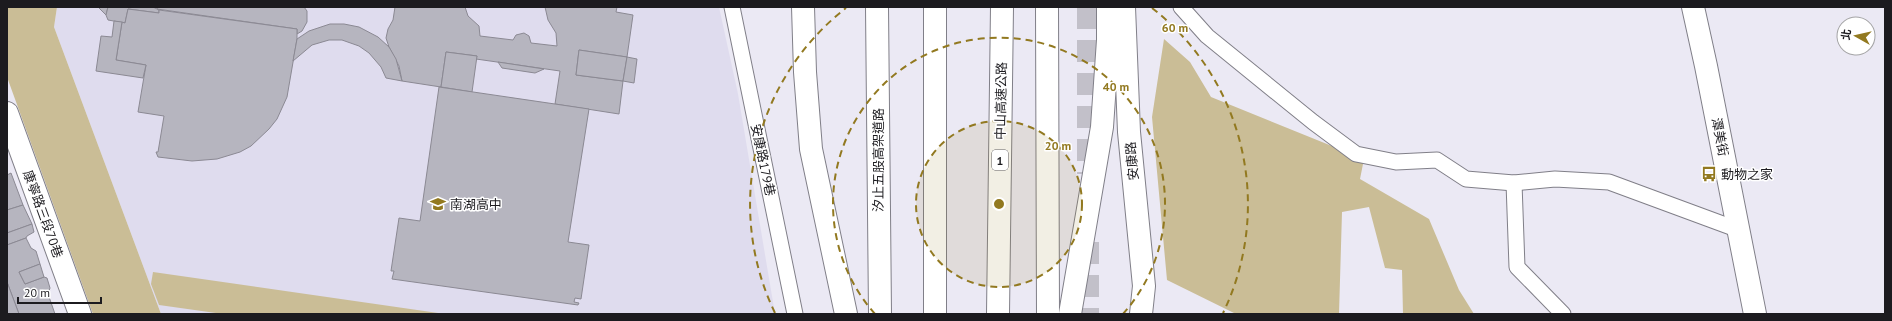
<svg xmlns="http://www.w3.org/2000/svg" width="1892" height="321" viewBox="0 0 1892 321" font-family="'PT Sans','Noto Sans TC',sans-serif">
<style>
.built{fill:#dfdcee}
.green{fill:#cabd96}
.building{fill:#b6b5bf;stroke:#8b8993}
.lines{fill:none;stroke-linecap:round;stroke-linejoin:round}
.minor-tunnel{stroke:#c2c0c9;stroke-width:22;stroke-dasharray:22 11;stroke-linecap:butt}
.service-casing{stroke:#807f88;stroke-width:17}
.minor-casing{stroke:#807f88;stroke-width:24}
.motorway-casing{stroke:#807f88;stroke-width:24}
.service{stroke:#fff;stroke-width:15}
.minor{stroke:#fff;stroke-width:22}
.motorway{stroke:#fff;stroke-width:22}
.ring{fill:none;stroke:#927920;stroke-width:2;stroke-dasharray:7 5}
.labels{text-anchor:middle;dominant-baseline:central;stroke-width:3;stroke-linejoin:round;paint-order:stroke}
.shield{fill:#fff;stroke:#605f62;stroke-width:1}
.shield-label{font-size:12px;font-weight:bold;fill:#1c1b1f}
.street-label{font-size:13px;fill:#1c1b1f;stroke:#fff}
.poi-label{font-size:13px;fill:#1c1b1f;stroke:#fff;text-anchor:start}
.centre{fill:#927920;stroke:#fff;stroke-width:2}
.ring-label{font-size:12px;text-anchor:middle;font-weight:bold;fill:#927920;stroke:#fff;stroke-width:3;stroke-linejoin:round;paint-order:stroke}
</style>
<rect width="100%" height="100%" fill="#ebe9f4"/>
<!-- built -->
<path class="built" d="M57 7H719L738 94 775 314H161L54 27Z"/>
<!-- green -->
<g class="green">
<path d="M7 7H57L54 27 161 314H93L7 77Z"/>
<path d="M1164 39 1190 62 1211 97 1364 159 1360 179 1429 219 1459 290 1474 314H1403L1402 270 1385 268 1369 207 1342 212 1339 314H1236L1167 280 1152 117Z"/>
<path d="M153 272 445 314H223L159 305 151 284Z"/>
</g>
<!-- building -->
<g class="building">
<path d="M99 7H108L106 15 99 8Z"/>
<path d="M108 7H153L159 10V13L128 9 125 23 108 20 106 15Z"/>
<path d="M158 7H304L307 11V22L302 31 297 34V29L157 9Z"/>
<path d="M395 7H465L468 16 479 26 480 36 513 40 516 35 524 33 529 36 531 43 557 46 556 33 548 20 545 7H617L616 12 633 15 627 57 579 50 576 75 623 81 619 114 555 104 560 71 476 59 477 56 446 52 441 87 402 81 399 66 389 47 386 38 388 29 393 20Z"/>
<path d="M128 9 159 13V10L297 29V39L287 97 277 119 269 129 251 146 240 152 217 159 192 161 158 157 156 152H158L164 116 138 112 146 65 116 60 122 22 125 23Z"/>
<path d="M114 21 122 22 116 60 146 65 143 78 96 71 101 36 112 37Z"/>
<path d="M330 24H344L359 27 378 37 389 47 396 59 402 81 386 78 381 67 369 53 359 46 342 40H329L312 45 293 61 297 39 309 31Z"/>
<path d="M579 50 627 57 623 81 576 75Z"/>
<path d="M446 52 477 56 472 92 441 87Z"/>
<path d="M627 57 637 59 634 83 623 81Z"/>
<path d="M498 62 544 69 535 73 502 68Z"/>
<path d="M439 87 589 109 568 242 589 245 581 299 575 298 574 302 579 303 578 305 392 279 394 271H391L399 218 420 221Z"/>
<path d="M11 173 23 205 7 210V175Z"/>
<path d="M23 205 32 224 7 233V210Z"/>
<path d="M32 224 34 232 27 236 26 238 7 245V233Z"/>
<path d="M26 238 31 248 36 251 40 264 19 272 25 284 44 277 47 278 50 288 48 294 55 314H19L7 282V245Z"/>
<path d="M40 264 44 277 25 284 19 272Z"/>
<path d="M7 282 19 314H7Z"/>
</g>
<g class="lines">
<!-- minor-tunnel -->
<g class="minor-tunnel">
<path d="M1088 7V174"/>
<path d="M1088 242V314"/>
</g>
<defs>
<g id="service">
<path d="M732 7 795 314"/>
<path d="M1181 7 1207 36 1313 122 1356 154 1396 162 1437 160 1466 179 1514 183 1555 179 1609 182 1739 230"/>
<path d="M1514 183 1517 267 1563 314"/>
</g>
<g id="minor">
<path d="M1124 7 1129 132 1144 286 1141 314"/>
<path d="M1693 7 1706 66 1755 314"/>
<path d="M7 113 80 314"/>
</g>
<g id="motorway">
<path d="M803 7 805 72 811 149 846 314"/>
<path d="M877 7 880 314"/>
<path d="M1047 7 1048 314"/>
<path d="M935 314V7"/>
<path d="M998 314 1002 7"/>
<path d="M1070 314 1102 127 1108 40V7"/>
</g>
</defs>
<!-- service casing -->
<use href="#service" class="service-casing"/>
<!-- minor casing -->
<use href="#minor" class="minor-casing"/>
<!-- motorway casing -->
<use href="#motorway" class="motorway-casing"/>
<!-- service -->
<use href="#service" class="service"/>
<!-- minor -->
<use href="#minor" class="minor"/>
<!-- motorway -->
<use href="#motorway" class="motorway"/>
</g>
<!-- distance rings -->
<circle cx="999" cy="204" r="83" fill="#927920" fill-opacity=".12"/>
<g class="ring">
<circle cx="999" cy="204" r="83"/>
<path d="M875 314A166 166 0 1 1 1123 314"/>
<path d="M775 313A249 249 0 0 1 846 8M1152 8A249 249 0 0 1 1223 313"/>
</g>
<!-- icons -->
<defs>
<symbol id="bus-bare" viewBox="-9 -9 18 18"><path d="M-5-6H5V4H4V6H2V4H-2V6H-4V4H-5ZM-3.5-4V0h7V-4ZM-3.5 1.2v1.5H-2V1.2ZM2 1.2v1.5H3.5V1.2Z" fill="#927920" stroke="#fff" stroke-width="2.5" paint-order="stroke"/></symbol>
<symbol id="school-bare" viewBox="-9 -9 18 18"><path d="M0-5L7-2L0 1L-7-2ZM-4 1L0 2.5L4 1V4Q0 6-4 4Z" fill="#927920" stroke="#fff" stroke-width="2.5" paint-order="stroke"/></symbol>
</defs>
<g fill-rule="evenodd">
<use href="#bus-bare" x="1698" y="163" width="22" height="22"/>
<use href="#school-bare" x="427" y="193" width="22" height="22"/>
</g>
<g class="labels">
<!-- shield labels -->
<rect class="shield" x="992" y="150" width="16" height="20" rx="3"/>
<g class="shield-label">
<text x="1000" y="160">1</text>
</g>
<!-- street labels -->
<g class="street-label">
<text transform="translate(1001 101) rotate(-89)">中山高速公路</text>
<text transform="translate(1720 137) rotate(79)">潭美街</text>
<text transform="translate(763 160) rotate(78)">安康路179巷</text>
<text transform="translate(878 160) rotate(-90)">汐止五股高架道路</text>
<text transform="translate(1132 161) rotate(-95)">安康路</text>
<text transform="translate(43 214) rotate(70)">康寧路三段70巷</text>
</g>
<!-- poi labels -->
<g class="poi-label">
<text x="1721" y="174">動物之家</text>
<text x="450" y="204">南湖高中</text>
</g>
</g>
<circle cx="999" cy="204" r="6" class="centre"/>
<g class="ring-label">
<text x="1175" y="32">60 m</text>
<text x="1116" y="91">40 m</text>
<text x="1058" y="150">20 m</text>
</g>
<!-- border -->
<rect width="1892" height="321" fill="none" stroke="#1c1b1f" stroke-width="16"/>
<!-- north arrow -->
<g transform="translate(1856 36) rotate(278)"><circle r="19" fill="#ffffff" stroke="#a4a4a5"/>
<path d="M0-3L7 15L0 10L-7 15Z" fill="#927920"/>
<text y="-6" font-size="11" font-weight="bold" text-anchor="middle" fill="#1c1b1f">北</text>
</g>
<!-- scale -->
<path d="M18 297v6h83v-6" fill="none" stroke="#1c1b1f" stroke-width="2"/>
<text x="24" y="297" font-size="12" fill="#1c1b1f" stroke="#ffffff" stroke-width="3" paint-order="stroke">20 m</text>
</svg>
